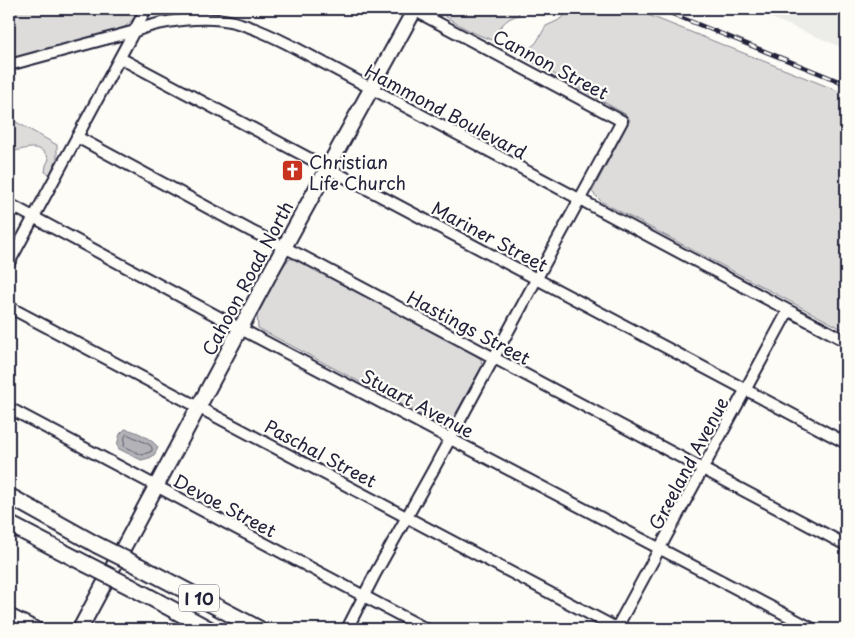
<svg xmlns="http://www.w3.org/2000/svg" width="855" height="638" viewBox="0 0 855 638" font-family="'Playpen Sans',sans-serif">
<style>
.built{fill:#ecece9}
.green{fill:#dddcdb;stroke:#807f8b}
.water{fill:#b2b2b7;stroke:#787885}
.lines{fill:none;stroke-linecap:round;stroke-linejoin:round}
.shore{stroke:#5c5c6d;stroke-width:1}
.minor-casing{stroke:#22223b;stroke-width:14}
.major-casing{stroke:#22223b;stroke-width:18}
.highway-casing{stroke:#22223b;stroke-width:19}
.minor{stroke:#fdfcf7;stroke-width:10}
.major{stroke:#fdfcf7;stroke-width:14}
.highway{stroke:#fdfcf7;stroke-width:15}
.rail-casing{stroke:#22223b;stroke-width:4.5}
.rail{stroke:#fdfcf7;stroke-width:2.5;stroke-dasharray:8;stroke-linecap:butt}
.highway-bridge-casing{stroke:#22223b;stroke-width:19;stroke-linecap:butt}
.highway-bridge{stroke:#fdfcf7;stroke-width:15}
.labels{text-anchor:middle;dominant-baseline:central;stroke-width:4.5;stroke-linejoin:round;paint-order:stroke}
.shield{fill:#fdfcf7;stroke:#646373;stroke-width:1}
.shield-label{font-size:16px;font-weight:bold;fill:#22223b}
.street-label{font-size:18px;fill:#22223b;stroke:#fdfcf7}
.poi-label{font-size:18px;fill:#22223b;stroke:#fdfcf7;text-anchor:start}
</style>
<rect width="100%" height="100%" fill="#fdfcf7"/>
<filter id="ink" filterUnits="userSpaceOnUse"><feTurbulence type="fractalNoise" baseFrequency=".02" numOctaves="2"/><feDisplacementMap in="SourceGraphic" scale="10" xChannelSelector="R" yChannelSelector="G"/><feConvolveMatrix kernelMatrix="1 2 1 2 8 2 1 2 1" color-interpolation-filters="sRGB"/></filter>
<g filter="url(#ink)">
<!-- built -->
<path class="built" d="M750 9H846V49Z"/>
<!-- green -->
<g class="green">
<path d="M19 9H139L133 19 125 27 9 61V22L13 20Z"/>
<path d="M435 9H518L519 15C505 18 499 28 492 40 471 33 453 22 435 9Z"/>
<path d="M564 9H633L846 94V331L602 202 592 192 630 120 625 114 522 56 526 51 536 43 546 26 557 21 567 14Z"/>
<path d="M9 118 57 145V158L50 174 45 172 46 165 49 159C40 141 25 150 9 152Z"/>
<path d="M293 258 464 348 481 359 482 366 450 424 443 426 258 328 257 315 281 269 288 260Z"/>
</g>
<!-- water -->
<path class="water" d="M125 429C137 431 150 438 158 447 155 457 151 458 141 460L119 449 117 445 120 434Z"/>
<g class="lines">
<!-- shore -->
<path class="shore" d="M127 434 150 445 152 448V451L142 455 124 446 125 437Z"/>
<defs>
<g id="minor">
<path d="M120 58 846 443"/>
<path d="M9 65 135 31C162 20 206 15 234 22 253 27 270 35 288 44L846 341"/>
<path d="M77 137 251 231 302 256 846 545"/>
<path d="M9 204 241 329 813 629"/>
<path d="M9 263 146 9"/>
<path d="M9 307 618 629"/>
<path d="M9 408 426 629"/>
<path d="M9 614 39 629"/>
<path d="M347 629 375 574 432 472 622 121 412 9"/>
<path d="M616 629 788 311"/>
</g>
<path id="major" d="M80 629 270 273 415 9"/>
<g id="highway">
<path d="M9 496 97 545"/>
<path d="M9 524 86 564"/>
<path d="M139 566 259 629"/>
<path d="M131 587 209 629"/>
</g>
</defs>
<!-- minor casing -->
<use href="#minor" class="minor-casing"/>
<!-- major casing -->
<use href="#major" class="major-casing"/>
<!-- highway casing -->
<use href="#highway" class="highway-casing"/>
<!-- minor -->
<use href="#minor" class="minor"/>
<!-- major -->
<use href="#major" class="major"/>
<!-- highway -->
<use href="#highway" class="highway"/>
<defs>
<g id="rail">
<path d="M660 9 846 84"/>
<path d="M834 9 846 14"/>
</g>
</defs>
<!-- rail casing -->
<use href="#rail" class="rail-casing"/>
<!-- rail -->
<use href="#rail" class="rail"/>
<defs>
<g id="highway-bridge">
<path d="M97 545 139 566"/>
<path d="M86 564 131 587"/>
</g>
</defs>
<!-- highway-bridge casing -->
<use href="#highway-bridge" class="highway-bridge-casing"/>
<!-- highway-bridge -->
<use href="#highway-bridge" class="highway-bridge"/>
</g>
</g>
<!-- icons -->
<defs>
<symbol id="church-square" viewBox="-11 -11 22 22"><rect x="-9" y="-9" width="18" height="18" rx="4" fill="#c8321e" stroke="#fdfcf7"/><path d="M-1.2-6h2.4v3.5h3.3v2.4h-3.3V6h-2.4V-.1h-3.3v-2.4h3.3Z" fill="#fff"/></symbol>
</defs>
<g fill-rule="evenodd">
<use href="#church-square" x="280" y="158" width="25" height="25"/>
</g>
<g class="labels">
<!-- shield labels -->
<rect class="shield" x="179" y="584.5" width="40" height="27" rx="4"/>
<g class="shield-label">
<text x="199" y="598">I 10</text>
</g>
<!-- street labels -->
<g class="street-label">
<text transform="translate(551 64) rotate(28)">Cannon Street</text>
<text transform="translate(446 111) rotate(28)">Hammond Boulevard</text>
<text transform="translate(490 236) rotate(28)">Mariner Street</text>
<text transform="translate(247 278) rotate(-62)">Cahoon Road North</text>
<text transform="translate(469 327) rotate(28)">Hastings Street</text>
<text transform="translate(418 403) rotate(28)">Stuart Avenue</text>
<text transform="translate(321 453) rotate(28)">Paschal Street</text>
<text transform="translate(688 463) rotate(-62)">Greeland Avenue</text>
<text transform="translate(225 505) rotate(28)">Devoe Street</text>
</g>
<!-- poi labels -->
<g class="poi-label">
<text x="309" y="161">Christian<tspan x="309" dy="21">Life Church</tspan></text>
</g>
</g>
<!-- margin -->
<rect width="855" height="638" fill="none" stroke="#fdfcf7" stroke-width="30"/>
<rect x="15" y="15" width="825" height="608" fill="none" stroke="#22223b" stroke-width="2" filter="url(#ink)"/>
</svg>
